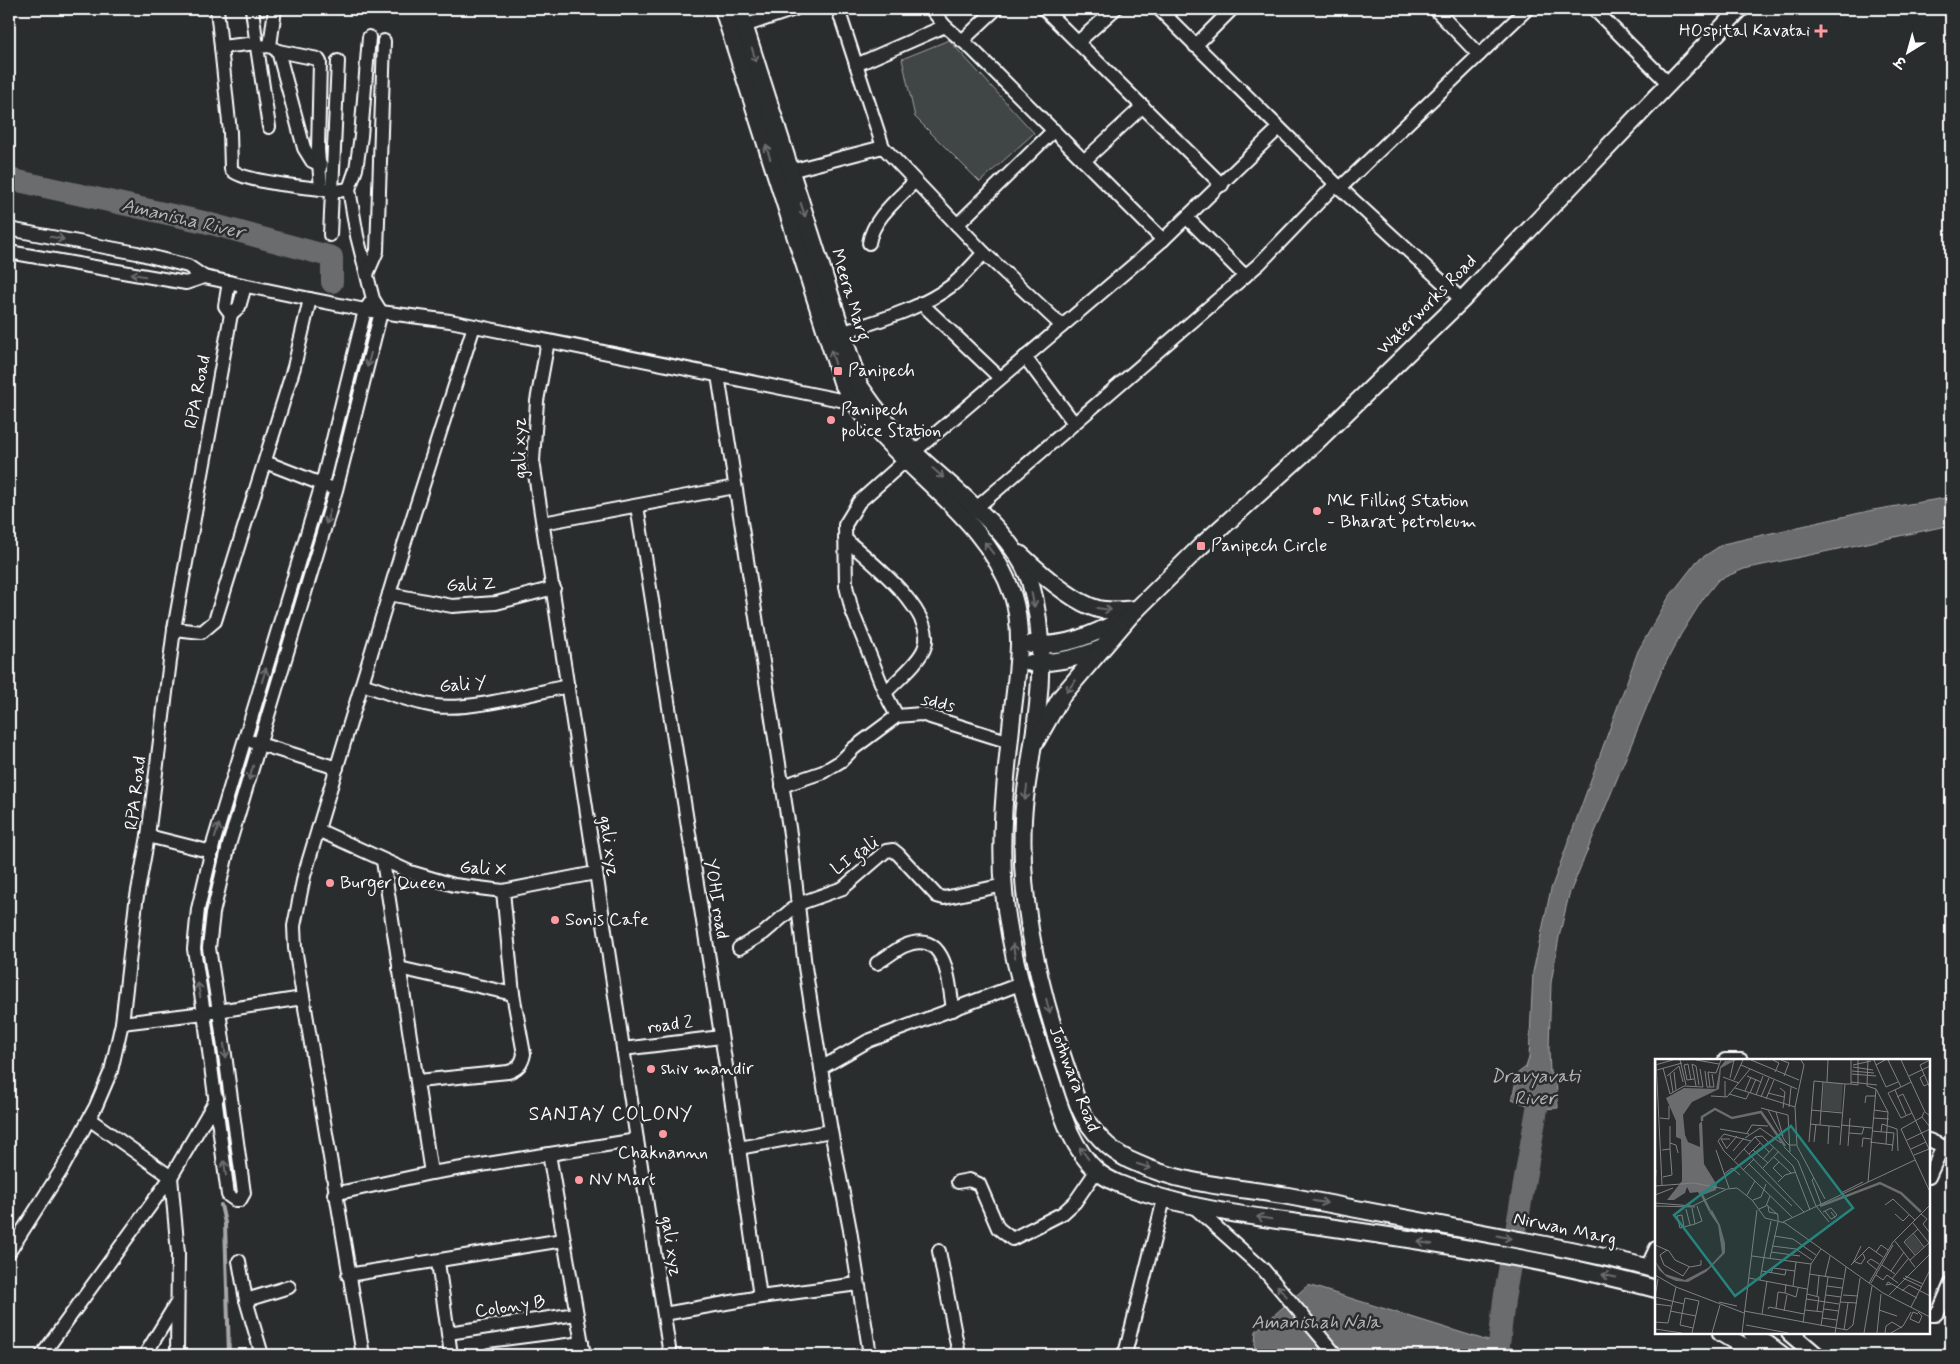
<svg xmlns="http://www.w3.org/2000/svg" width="1960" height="1364" viewBox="0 0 1960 1364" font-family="Mynerve,'Playpen Sans Deva',sans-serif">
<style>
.green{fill:#414445;stroke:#a0a2a2}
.water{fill:#6a6c6d;stroke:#a6a7a7}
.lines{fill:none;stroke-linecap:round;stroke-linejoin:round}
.stream{stroke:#a6a7a7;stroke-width:4}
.river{stroke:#6a6c6d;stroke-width:22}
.minor-casing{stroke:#fff;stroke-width:16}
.major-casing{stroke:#fff;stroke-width:20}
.minor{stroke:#2a2d2e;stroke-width:12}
.major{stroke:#2a2d2e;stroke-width:16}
.oneway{stroke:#6a6c6d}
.poi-dot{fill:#ff9aa2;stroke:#2a2d2e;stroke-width:2}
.labels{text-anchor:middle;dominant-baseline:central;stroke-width:5;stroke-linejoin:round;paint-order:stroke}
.poi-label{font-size:18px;fill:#fff;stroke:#2a2d2e;text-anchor:start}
.street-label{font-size:18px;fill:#fff;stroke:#2a2d2e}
.water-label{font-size:19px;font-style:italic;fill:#b4b6b6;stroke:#2a2d2e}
.neighbourhood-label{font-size:19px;letter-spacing:1px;fill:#fff;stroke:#2a2d2e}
.inset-river{fill:none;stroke:#6a6c6d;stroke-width:2.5}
.inset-road{fill:none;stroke:#7f8182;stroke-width:1}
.view{fill:#27847c;fill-opacity:0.15;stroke:#27847c;stroke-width:2.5}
.inset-edge{fill:none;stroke:#fff;stroke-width:2.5}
</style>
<rect width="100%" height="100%" fill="#2a2d2e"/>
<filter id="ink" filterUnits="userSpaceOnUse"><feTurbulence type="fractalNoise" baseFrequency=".02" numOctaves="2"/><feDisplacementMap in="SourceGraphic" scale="10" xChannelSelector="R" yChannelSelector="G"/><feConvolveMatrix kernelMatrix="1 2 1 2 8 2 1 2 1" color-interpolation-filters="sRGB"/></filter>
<g filter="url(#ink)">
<!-- green -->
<path class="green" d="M949 40 1034 133 980 182 915 117 902 59Z"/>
<!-- water -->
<g class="water">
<path d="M1951 497V525L1744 569 1718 580 1703 599 1681 634 1662 670 1569 895 1559 937 1551 983 1549 1049 1550 1073 1556 1078 1558 1108 1537 1109 1512 1099 1518 1073 1526 1067 1529 1058 1533 972 1551 889 1638 651 1669 597 1697 561 1723 544 1873 510Z"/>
<path d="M1308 1285 1527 1353 1526 1355H1254L1256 1331Z"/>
</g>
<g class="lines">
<!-- stream -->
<path class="stream" d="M221 1205 225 1223 229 1355"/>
<!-- river -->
<g class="river">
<path d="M9 179 204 222 332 257V282"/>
<path d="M1499 1345 1504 1300 1537 1109"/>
</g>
<defs>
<g id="minor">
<path d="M217 9 221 47"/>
<path d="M252 9 257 47"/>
<path d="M838 9 883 147 984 253 1062 326"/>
<path d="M931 9 945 26 973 50 1163 240"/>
<path d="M1044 9 1222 185"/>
<path d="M1159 9 1340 188 1462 300"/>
<path d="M1435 9 1479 55"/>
<path d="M1594 9 1668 83"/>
<path d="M744 26 795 9"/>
<path d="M369 37 361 136 356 169 349 189 357 236 373 299 381 312 336 490 229 845 213 913 209 948 219 1011 244 1193 240 1200H235L228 1195 204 1013 194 949 198 909 214 841 322 484 365 310 373 299"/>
<path d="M962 41 996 9"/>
<path d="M1078 42 1115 9"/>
<path d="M257 43 221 47 230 132 231 169C241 183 317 188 337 191L349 189"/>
<path d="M270 46 275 9"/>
<path d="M1195 46 1232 9"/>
<path d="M278 51 304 148 312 161 321 165"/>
<path d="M856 65 945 26"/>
<path d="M269 127 257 47 270 46 278 51 318 59 320 62 318 149 321 189"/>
<path d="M1084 161 1143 106"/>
<path d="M790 171 883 147"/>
<path d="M1340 188 1527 9"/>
<path d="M1187 218 1245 276"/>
<path d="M957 225 1054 130"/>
<path d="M9 229 137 253 188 266 204 277 310 299 365 310 450 321 860 404"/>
<path d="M330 235 338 61"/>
<path d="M869 243C873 218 898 199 915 181"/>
<path d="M9 252 186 283 204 277"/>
<path d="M367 274 377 251 384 41"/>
<path d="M229 282 225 306 231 314 239 307 245 286"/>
<path d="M921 303 1000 378"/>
<path d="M841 333C879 320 919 310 951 286 963 277 973 264 984 253"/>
<path d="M548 341 537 401 533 461 670 1355"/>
<path d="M1025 357 1074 423"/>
<path d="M718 375 790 834 805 967 831 1131 850 1230 870 1355"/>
<path d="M914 452 1163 240 1279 128"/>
<path d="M265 462 329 487"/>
<path d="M637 506 739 1148 760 1297"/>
<path d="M975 509 1259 264 1336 184"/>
<path d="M543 523 735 487"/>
<path d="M845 539C868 559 936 612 925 646 921 661 896 681 885 693"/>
<path d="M389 594 452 606 496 603 554 588"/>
<path d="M174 629 202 632 215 621 294 367 310 299"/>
<path d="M362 684C386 692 410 702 435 706 470 711 533 693 568 686"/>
<path d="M897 716 885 693 852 611 846 586 845 525 859 502 906 460"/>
<path d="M253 742 337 768"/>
<path d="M782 786 823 772 841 761 854 748 897 716 921 714 1010 742"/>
<path d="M318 830 410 872 454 885 503 891 595 873"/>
<path d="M148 836 212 852"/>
<path d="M383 861 431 1173"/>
<path d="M739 948 764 933 798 904 843 888 886 851 893 850 898 854 937 896 944 898 1004 885"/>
<path d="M877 963C886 958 895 950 904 946 947 927 949 983 953 1010"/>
<path d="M399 968 513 994"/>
<path d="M122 1023 204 1013 303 998"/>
<path d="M623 1049 721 1037"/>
<path d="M1725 1060H1741"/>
<path d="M821 1068 868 1041 1020 984"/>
<path d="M418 1081 508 1072C518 1069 522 1064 524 1054L513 994 503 891"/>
<path d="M89 1119 171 1177 178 1253 177 1355"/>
<path d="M1929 1140 1949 1149"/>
<path d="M739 1148 831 1131"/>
<path d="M549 1154 584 1355"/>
<path d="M1929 1177 1943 1146"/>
<path d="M958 1182 969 1180 979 1184 998 1228 1012 1239 1063 1213 1075 1202 1097 1170"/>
<path d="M334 1194 431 1173 637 1140"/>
<path d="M1194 1207 1263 1269 1336 1355"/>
<path d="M939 1251 959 1355"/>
<path d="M9 1252 62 1169 96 1106 111 1071 122 1023 136 902 148 836 174 629 231 314"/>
<path d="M239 1261 246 1300 262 1355"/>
<path d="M438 1262 451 1355"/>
<path d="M1647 1267 1656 1248"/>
<path d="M348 1275 563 1240"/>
<path d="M246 1300 289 1287"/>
<path d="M664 1314 760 1297 858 1284"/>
<path d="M1929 1315H1935L1939 1311 1951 1283"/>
<path d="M448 1333 576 1314"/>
<path d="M42 1355 171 1177 217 1098"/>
<path d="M145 1355 176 1304"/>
<path d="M363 1355 295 948 294 926 304 876 401 554 474 326"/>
<path d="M489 1355 582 1343"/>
<path d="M1122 1355 1126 1350 1164 1199"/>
</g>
<g id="major">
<path d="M723 9 842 382C885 463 983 506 1013 596 1025 634 1016 678 1012 718 1006 776 999 833 1004 892 1010 955 1029 1015 1049 1074 1060 1107 1070 1147 1097 1171 1110 1182 1127 1187 1143 1192 1203 1212 1266 1218 1328 1227 1438 1243 1549 1260 1656 1289"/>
<path d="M739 9 859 385C876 410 895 434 918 456 953 489 1015 534 1030 581 1046 635 1041 695 1032 750 1029 773 1024 797 1023 820 1019 903 1038 986 1065 1064 1071 1081 1075 1101 1084 1117 1097 1138 1113 1154 1136 1163 1183 1185 1237 1187 1288 1196 1360 1209 1432 1223 1504 1237 1555 1247 1607 1256 1656 1270"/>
<path d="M1020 554C1039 572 1072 602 1098 609 1110 612 1124 610 1137 609"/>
<path d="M1031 644C1063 648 1093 635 1121 620"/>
<path d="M1031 663C1057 662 1076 659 1100 649"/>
<path d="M1036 741 1061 697 1130 616 1201 546 1313 445 1462 300 1740 9"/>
<path d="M1721 1333 1758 1355"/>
<path d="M1752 1333 1782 1355"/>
<path d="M1790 1333 1816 1355"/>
</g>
</defs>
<!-- minor casing -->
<use href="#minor" class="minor-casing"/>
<!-- major casing -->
<use href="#major" class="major-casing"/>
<!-- minor -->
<use href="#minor" class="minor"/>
<!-- major -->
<use href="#major" class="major"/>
</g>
<!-- one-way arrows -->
<defs><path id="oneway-shaft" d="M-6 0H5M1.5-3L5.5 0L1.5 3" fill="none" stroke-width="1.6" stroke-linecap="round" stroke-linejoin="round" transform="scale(1.25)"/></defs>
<g class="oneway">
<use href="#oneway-shaft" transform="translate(754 55) rotate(73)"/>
<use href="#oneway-shaft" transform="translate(768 152) rotate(-108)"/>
<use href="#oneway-shaft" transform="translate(803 210) rotate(72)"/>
<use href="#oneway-shaft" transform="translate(57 238) rotate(11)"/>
<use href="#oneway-shaft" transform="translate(138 275) rotate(-170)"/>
<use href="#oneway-shaft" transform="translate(833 357) rotate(-108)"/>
<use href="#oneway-shaft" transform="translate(369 360) rotate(105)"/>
<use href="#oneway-shaft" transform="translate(938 473) rotate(41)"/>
<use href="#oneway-shaft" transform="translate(328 517) rotate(106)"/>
<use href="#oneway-shaft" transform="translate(989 548) rotate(-127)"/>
<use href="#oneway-shaft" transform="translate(1033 600) rotate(79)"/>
<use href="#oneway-shaft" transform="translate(1104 609) rotate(8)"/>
<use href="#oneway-shaft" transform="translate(264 675) rotate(-73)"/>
<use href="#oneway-shaft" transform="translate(1071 686) rotate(130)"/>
<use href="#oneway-shaft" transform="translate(251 773) rotate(107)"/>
<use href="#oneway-shaft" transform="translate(1026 793) rotate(98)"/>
<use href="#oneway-shaft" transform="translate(217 831) rotate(-73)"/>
<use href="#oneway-shaft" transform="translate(1014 951) rotate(-100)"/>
<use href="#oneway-shaft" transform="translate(199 990) rotate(-100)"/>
<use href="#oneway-shaft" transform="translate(1048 1006) rotate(76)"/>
<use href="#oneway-shaft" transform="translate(225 1051) rotate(82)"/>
<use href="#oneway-shaft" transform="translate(1084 1153) rotate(-127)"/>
<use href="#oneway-shaft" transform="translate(1144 1166) rotate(18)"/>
<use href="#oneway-shaft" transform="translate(225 1168) rotate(-97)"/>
<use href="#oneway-shaft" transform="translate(1320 1202) rotate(10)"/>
<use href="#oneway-shaft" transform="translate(1264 1218) rotate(-171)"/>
<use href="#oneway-shaft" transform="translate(1504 1237) rotate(11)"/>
<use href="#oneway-shaft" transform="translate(1425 1243) rotate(-171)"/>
<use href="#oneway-shaft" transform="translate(1609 1276) rotate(-168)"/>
<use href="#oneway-shaft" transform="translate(1282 1291) rotate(-131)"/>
</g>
</g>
<!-- markers -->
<g class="poi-dot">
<path d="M1818.5 23.5h5v5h5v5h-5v5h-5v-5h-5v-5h5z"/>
<rect x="833" y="366" width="10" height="10" rx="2.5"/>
<circle cx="831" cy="420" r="5"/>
<circle cx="1317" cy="511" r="5"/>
<rect x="1196" y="541" width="10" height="10" rx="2.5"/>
<circle cx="330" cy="883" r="5"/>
<circle cx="555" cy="920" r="5"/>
<circle cx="651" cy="1069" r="5"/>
<circle cx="663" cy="1134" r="5"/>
<circle cx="579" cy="1180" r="5"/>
</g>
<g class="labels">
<!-- poi labels -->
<g class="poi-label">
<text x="1810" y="31" text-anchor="end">HOspital Kavatai</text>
<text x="848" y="371">Panipech</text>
<text x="841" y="410">Panipech<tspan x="841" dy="21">police Station</tspan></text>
<text x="1327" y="501">MK Filling Station<tspan x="1327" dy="21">- Bharat petroleum</tspan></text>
<text x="1211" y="546">Panipech Circle</text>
<text x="340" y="883">Burger Queen</text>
<text x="565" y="920">Sonis Cafe</text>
<text x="661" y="1069">shiv mandir</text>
<text x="663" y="1153" text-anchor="middle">Chaknannn</text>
<text x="589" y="1180">NV Mart</text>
</g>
<!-- street labels -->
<g class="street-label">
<text transform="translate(850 295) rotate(73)">Meera Marg</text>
<text transform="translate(1427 305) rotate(-45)">Waterworks Road</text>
<text transform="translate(198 392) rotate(-79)">RPA Road</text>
<text transform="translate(520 448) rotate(-91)">gali xyz</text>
<text transform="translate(471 585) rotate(-2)">Gali Z</text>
<text transform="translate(463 685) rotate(-4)">Gali Y</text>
<text transform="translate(938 703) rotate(14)">sdds</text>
<text transform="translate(136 793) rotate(-83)">RPA Road</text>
<text transform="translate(609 846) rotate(82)">gali xyz</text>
<text transform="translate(855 856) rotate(-35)">LI gali</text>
<text transform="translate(483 869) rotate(4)">Gali X</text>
<text transform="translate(716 899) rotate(81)">YOHI road</text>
<text transform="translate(670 1025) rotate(-7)">road 2</text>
<text transform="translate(1074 1079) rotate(69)">Jothwara Road</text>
<text transform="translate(1565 1229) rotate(12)">Nirwan Marg</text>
<text transform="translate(671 1246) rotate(81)">gali xyz</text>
<text transform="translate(510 1307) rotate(-8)">Colony B</text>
</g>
<!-- water labels -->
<g class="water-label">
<text transform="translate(183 219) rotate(13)">Amanisha River</text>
<text x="1535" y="1076">Dravyavati<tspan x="1535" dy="22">River</tspan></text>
<text x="1316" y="1322">Amanishah Nala</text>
</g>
<!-- neighbourhood labels -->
<g class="neighbourhood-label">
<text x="611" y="1114">SANJAY COLONY</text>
</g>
</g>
<!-- overview -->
<g transform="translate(1655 1059)">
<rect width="275" height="275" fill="#2a2d2e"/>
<path d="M169 23 188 24 186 53 167 51ZM258 176 268 188 260 195 250 183Z" fill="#414445"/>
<path d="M81 1 66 9 64 30 37 43 28 56 30 76 33 83 45 88 44 65 47 62 49 105 62 126 61 131 45 137 43 133 35 134 32 128 30 134 19 141H12L27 122V108L26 80 21 78V62L11 39 29 29 61 30 65 8 70 2ZM57 151 65 166 70 184V194L51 213 33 223 21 222 12 218 4 211 0 202 10 215 30 221 53 209 67 194 63 166 54 153Z" fill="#6a6c6d"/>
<path class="inset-river" d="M47 62V58L60 50 77 59 106 53 130 87M47 136 55 152M165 147 225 124 246 134 266 153"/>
<path class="inset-road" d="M1 1 7 126M25 1 31 26M41 1 64 5M96 1 144 21M118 1 124 4 120 13M126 1 134 4 129 17M146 1 149 6 140 48 142 87 170 140M196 1V25L203 26V1M219 1 221 6 230 1M233 1 246 28 256 23M246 1 270 53 275 57M275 1 265 6 275 29M33 5 29 6 32 21 39 20M33 5 36 21M0 6 18 1M86 6 142 30M198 6 216 2M221 6 231 28 243 23M198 8 218 11M8 9 15 35 29 27 48 28 45 10M2 11 27 4M50 12 52 28M197 12 219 14M19 13 21 31M15 15 18 33M197 15 221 17M269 16 265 19 269 27 273 25M12 17 24 7 28 23M92 17 106 23M254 17 275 7M68 18 84 24M75 19 79 1M79 21 88 1M172 23 173 1M196 23 222 26M41 27 37 5 41 7 44 26M52 28H59L57 15M55 28 53 13 61 14 66 1M246 28 233 34 246 59 257 54 275 92M80 29 140 48M125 29 130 33 128 49M221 30 233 53M240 31 251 56M90 32 96 18M95 34 101 20M113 34 129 38M74 35 91 40 94 34M101 36 108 17M56 37 72 38 95 10M70 38V22M106 38 114 19M242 38 248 35 257 54M111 40 119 21M210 44 211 37H220M134 48 136 28M106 49 133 56 135 93M113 51 130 82 134 86H141M156 51 187 54M219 51 233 53 231 85M121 53 128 77M269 53 267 58 275 68M267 58 246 70 275 133M5 59 14 60V47M218 59 234 60M155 65 185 68M165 66 168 23M186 66 217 69M15 67V84M65 70 94 75M217 72 239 74 237 92M226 73 227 65 242 70 243 92M92 74 97 66 113 67M194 74 207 75 209 68M100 78 114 93M90 79 105 69 126 84M252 81 275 70M96 82 69 75 63 82 69 92 138 159M154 83 159 22 190 25M159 83 161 65M215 83 238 86M173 85 174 67M185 86 190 25H196M193 87 195 59M129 88 143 102 161 147 174 163M207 88 208 79 216 80M72 89 82 77M15 90V84L21 86 23 94M72 90 66 80H75M89 90 149 153M256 90 271 83M7 91 15 90 17 116 8 118M61 91 74 129M98 91 113 104M78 92 89 79M94 95 105 84M259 96 274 90M119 98 136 114M108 100 119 88M79 101 100 78 107 77 138 107 155 151M124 103 118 109 127 118M94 105 137 147M108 109 124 92M88 111 99 100M69 115 77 109 85 116M159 119 157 121 166 145M123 123 130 116 141 113M213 123 221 30 212 27 213 1M0 127 39 124 70 130M0 127 1 111M186 134 208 123M0 136 18 129M92 136 100 122M98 141 106 138 111 125M0 144 38 147 72 130 82 129 97 141 110 159 130 164 228 234 275 258M112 146 123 156V162M230 146 238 140 260 161M0 147 40 148M113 147 114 153 123 155M31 150 35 166M104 150 111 147 115 137M170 152 176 160 180 158 176 153M168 153 176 149 182 156 180 158M240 155 248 162 254 156M266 155 272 160 268 165 275 174M128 163 260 101M258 164 274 184M40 165 47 162 42 147M29 168 25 169 22 157 27 156 29 168 40 165 37 149M258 174 269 188M119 177 138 180 161 196M240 182 260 208M0 186 14 192 20 201 35 208 46 206V201M117 187 141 190 157 201M12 191 5 196 9 206 28 217 34 208M116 193 145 197M221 193 226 186 233 191M260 196 249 183 263 170M97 197 156 205M109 198 116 162M115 199 123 163M255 201 275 183M200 203 206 205 210 199 208 195M198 204 206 187M196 206 214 188 228 198M227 206 240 215M222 211 212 203 216 200 224 205M107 212 130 216 131 211M236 212 249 193M116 214 118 209 140 212M154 215 188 220M0 216 21 228 89 254M221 216 228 221 232 216 243 224M250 217 268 225M170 218 175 197M94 219 152 230M248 219 267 228M237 220 253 200M105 221 109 198M214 224 238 183 275 146M216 224 238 186M236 225 231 226 233 223 262 239M138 227 141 203M172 227 187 229M247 232 254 226 275 237M130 234 141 238 143 229M152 235 164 238 162 252M171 236 186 238M188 236 203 237M234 236 275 195M162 237 164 217M0 238 29 245M0 238 3 220M151 240 184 245M64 243 82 247M185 243 202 244M0 245 16 247M256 248 275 211M121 249 123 233 130 234 131 225M113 250 114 248 149 255M169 250 184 252M150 251 168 253M224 251 242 257M15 252 41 257M89 252 192 271 198 266 205 219M129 252 132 236M107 255 112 222M263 255 258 253 255 260 264 264 267 257 263 253M167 259 182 261M0 263 13 264 21 228M148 264 156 205 166 190M91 266 133 274M166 267 173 218M38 269 25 266 27 255 30 239 44 242M0 270 27 274M189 271 193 244M37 274 44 242M57 274 65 246M87 274 102 151M180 274 191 208M209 274 217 227M222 274 226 235M230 274 231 267 237 263 247 269M236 274 248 267 256 253"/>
<path class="view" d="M136 67 198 149 80 237 19 156Z"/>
<rect width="275" height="275" class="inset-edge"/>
</g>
<!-- margin -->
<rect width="1960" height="1364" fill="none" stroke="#2a2d2e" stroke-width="30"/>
<rect x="15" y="15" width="1930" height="1334" fill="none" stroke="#fff" stroke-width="2" filter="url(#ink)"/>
<!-- north arrow -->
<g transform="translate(1908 52) rotate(217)" stroke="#2a2d2e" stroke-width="4" paint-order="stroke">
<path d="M0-4L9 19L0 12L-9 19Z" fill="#ffffff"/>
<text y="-8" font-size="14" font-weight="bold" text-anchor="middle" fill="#ffffff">उ</text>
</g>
</svg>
